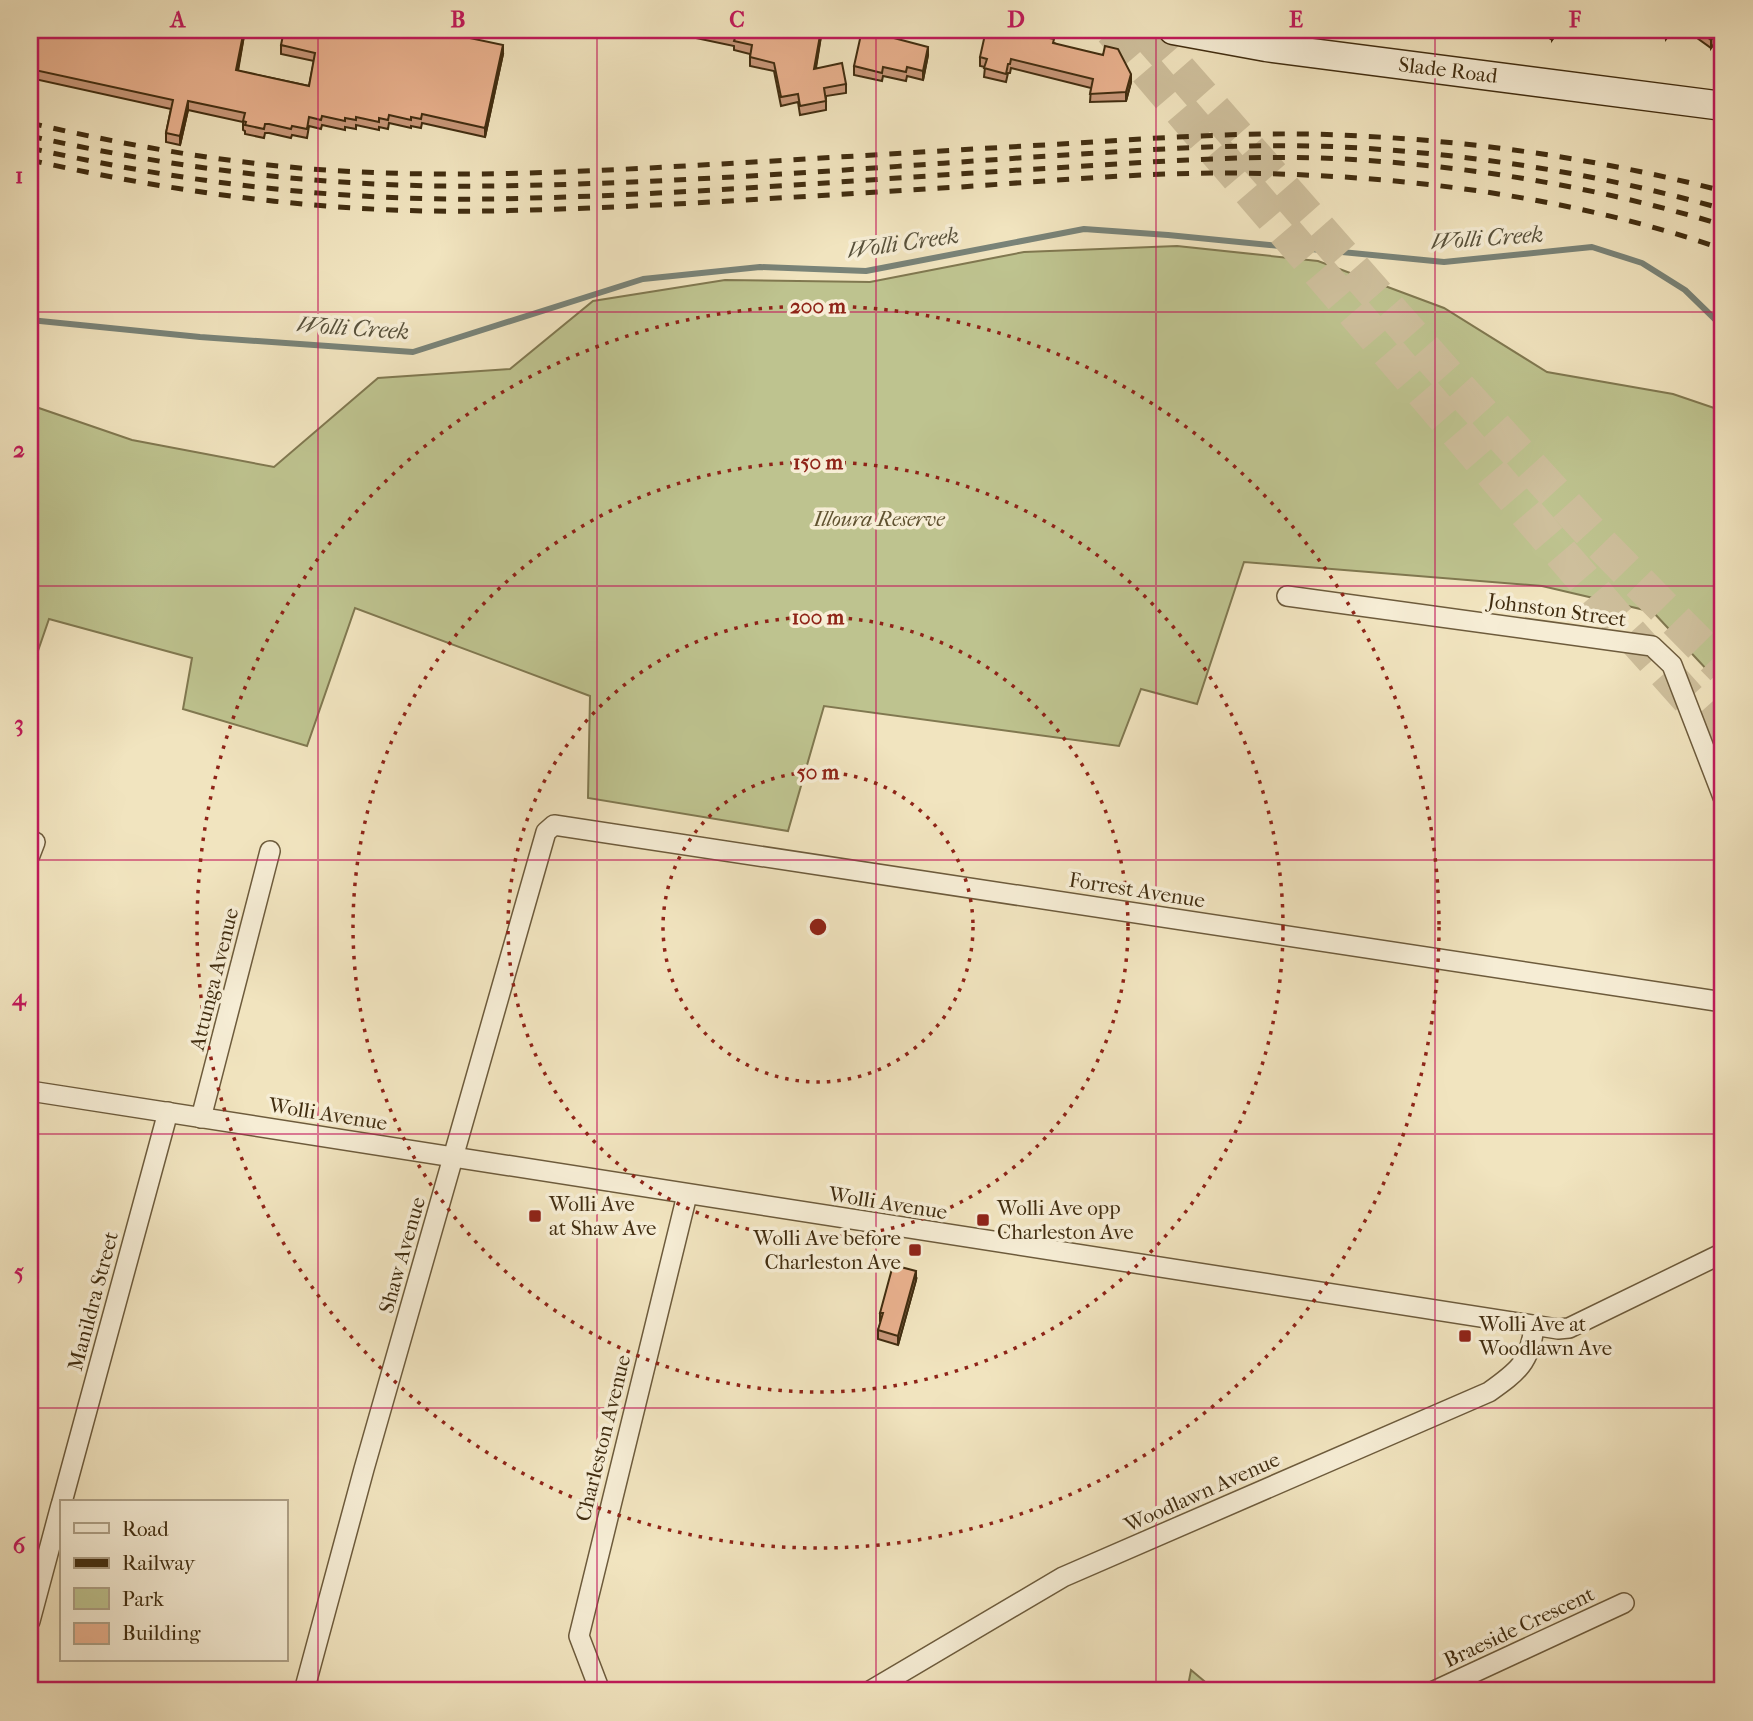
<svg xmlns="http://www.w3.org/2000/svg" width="1753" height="1721" viewBox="0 0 1753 1721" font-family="'IM FELL French Canon',serif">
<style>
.green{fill:#bec38f;stroke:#807850;stroke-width:2}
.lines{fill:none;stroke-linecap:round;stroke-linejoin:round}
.stream{stroke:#798378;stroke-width:6}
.motorway-tunnel{stroke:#cebf9c;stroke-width:35;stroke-dasharray:35 18;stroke-linecap:butt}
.minor-casing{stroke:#6d5b3c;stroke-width:22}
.secondary-casing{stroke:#412d10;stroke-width:31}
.minor{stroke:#f6edd5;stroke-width:19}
.secondary{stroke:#f6edd5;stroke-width:28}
.rail{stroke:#412d10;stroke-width:5;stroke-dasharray:12 12;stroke-linecap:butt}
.wall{fill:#c89779;stroke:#412d10;stroke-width:2}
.shaded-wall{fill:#a27b63;stroke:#412d10;stroke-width:2}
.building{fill:#e8b08d;stroke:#412d10;stroke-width:2}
.grid{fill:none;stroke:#c2185b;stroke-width:2;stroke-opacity:0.55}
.ring{fill:none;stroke:#8f2418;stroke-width:3.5;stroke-dasharray:3.5 7}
.poi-dot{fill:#8f2418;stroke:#f6edd5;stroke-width:2.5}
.labels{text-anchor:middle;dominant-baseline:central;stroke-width:7;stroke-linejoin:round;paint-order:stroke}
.street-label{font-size:21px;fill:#412d10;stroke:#f6edd5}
.park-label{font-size:21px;font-style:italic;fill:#605230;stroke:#f6edd5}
.poi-label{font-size:21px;fill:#412d10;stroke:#f6edd5;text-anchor:start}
.water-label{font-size:23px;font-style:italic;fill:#58513b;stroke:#f6edd5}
.centre{fill:#8f2418;stroke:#f6edd5;stroke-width:3.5}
.ring-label{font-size:21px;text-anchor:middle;font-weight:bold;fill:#8f2418;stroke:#f6edd5;stroke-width:7;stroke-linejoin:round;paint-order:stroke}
.neatline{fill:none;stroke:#c2185b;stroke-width:2.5}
.grid-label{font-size:23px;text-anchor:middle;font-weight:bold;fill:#c2185b}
</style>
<rect width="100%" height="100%" fill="#f1e4bf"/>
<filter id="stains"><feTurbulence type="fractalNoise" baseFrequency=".00286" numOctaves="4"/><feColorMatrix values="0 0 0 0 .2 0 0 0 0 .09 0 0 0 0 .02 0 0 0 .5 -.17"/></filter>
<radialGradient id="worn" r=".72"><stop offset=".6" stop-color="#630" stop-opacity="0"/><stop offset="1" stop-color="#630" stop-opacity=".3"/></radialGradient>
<!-- green -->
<g class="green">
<path d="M1177 246 1318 261 1444 308 1547 372 1673 394 1723 411V687L1653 612 1542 586 1244 562 1197 704 1141 689 1119 746 824 706 788 831 588 798 590 696 355 608 307 746 183 709 192 658 49 619 30 674V405L132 440 274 467 378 378 510 369 593 301 725 280 870 282 1024 252Z"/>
<path d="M1191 1670 1216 1691H1187Z"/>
</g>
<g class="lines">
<!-- stream -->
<path class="stream" d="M30 320 200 337 413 352 643 279 760 267 866 271 1084 229 1168 235 1444 262 1592 247 1642 263 1685 290 1723 327"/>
<!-- motorway-tunnel -->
<g class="motorway-tunnel">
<path d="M1112 30 1627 630 1723 737"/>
<path d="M1144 30 1447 375 1601 544 1723 668"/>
</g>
<defs>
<g id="minor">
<path d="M1266 47 1279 30"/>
<path d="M1287 596 1652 646 1672 665 1723 797"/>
<path d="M30 855 35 842"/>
<path d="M30 1091 1558 1329 1569 1328 1723 1253"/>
<path d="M201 1118 270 851"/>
<path d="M62 1502 168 1112"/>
<path d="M30 1621 61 1505"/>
<path d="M304 1691 364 1469 546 832 554 825 1723 1002"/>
<path d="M600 1691 579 1636 687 1195"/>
<path d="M870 1691 1063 1577 1489 1392C1517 1372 1530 1363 1534 1327"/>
<path d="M1434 1691 1624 1603"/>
</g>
<path id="secondary" d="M1173 30 1266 47 1723 106"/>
</defs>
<!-- minor casing -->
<use href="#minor" class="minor-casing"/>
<!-- secondary casing -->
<use href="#secondary" class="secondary-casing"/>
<!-- minor -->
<use href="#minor" class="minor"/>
<!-- secondary -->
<use href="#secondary" class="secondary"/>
<!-- rail -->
<g class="rail">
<path d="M30 123C138 148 248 167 360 172 468 177 577 172 685 166 810 159 935 151 1061 144 1160 138 1260 130 1360 136 1484 142 1603 160 1723 191"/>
<path d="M30 136C181 170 333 188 488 186 665 184 842 170 1019 158 1132 151 1247 141 1361 148 1484 156 1605 175 1723 209"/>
<path d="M30 148C180 182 334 201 488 199 677 196 865 179 1053 168 1155 162 1259 153 1361 160 1484 168 1605 189 1723 225"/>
<path d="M30 160C181 194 334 214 489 211 646 208 803 196 960 187 1048 181 1137 173 1225 173 1394 174 1563 194 1723 249"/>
</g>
</g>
<!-- wall -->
<g class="wall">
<path d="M30 30H245L238 71 309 86 314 61 281 54V45L503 54 485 137 422 123 421 128 411 126V128L389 123 388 129 379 127V130L356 125V129L345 127V130L322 125 321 129 309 126 307 138 292 135 291 138 269 133H265L264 138 245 134V131L243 130V122L188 110 180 145 166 142V133L171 109 30 78Z"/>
<path d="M658 30H822L816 68 846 84V93L826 96V110L800 115 798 102 781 106 774 71 750 66V54L734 50V46Z"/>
<path d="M893 30 892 38 928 55 923 80 907 76 906 81 883 76 882 81 854 75V66Z"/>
<path d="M1485 30H1496L1491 35Z"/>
<path d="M1530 30H1559L1552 40 1538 31 1536 34Z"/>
<path d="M1653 30H1673L1666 39Z"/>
<path d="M1686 30H1723V41L1718 38 1711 48Z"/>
<path d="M1054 43 1131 82 1126 101 1090 102 1091 88 1011 68 1010 73H1008L1006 82 984 77 985 67 980 66V57Z"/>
<path d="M916 1280 898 1345 878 1339V1330L881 1322 880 1321V1313Z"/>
</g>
<!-- shaded-wall -->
<g class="shaded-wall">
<path d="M244 30H245L236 79V70Z"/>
<path d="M821 30H822L814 77V69Z"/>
<path d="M1553 30H1559L1552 40V31Z"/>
<path d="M1666 30H1673L1666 39Z"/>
<path d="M1718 30V38L1711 48V40Z"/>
<path d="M503 45V54L485 137V128Z"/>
<path d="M928 47V55L923 80V71Z"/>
<path d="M1131 74V82L1126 101V92Z"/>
<path d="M188 101V110L180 145V136Z"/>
<path d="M916 1271V1280L898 1345V1336Z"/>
</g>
<!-- building -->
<g class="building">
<path d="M30 30H244L236 70 309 86 315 53 281 45 284 30H432L503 45 485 128 422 114 421 119 411 117V120L389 115 388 120 379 118V122L356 117V120L345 118V121L322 116 321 120 309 117 307 129 292 126 291 129 269 124H265L264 129 245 125 246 122 243 121 245 113 188 101 180 136 166 133 173 100 30 69Z"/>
<path d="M698 30H821L814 69 842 63 846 84 824 88 826 101 800 106 798 94 781 97 774 63 750 57 752 45 734 41 735 38Z"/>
<path d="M862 30H892L890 37 928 47 923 71 907 67 906 72 883 67 882 73 854 66Z"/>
<path d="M986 30H1013L1054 39 1053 43 1103 55 1105 46 1118 49 1131 74 1126 92 1090 94 1093 79 1011 59 1010 64H1008L1006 74 984 68 987 59 980 57Z"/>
<path d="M1698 30H1718L1711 40Z"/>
<path d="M893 1265 916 1271 898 1336 878 1330 883 1313H880Z"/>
</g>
<!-- grid -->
<path class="grid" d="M318 30V1691M597 30V1691M876 30V1691M1156 30V1691M1435 30V1691M30 312H1723M30 586H1723M30 860H1723M30 1134H1723M30 1408H1723"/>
<!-- distance rings -->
<g class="ring">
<circle cx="818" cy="927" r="155"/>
<circle cx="818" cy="927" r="310"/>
<circle cx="818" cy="927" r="465"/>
<circle cx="818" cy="927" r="621"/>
</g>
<!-- markers -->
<g class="poi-dot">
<rect x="528" y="1209" width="14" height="14" rx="3.5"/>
<rect x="976" y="1213" width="14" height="14" rx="3.5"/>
<rect x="908" y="1243" width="14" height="14" rx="3.5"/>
<rect x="1458" y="1329" width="14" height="14" rx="3.5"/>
</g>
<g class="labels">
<!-- street labels -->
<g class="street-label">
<text transform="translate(1448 70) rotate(7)">Slade Road</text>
<text transform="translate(1557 610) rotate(8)">Johnston Street</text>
<text transform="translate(1137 890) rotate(9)">Forrest Avenue</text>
<text transform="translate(214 979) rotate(-76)">Attunga Avenue</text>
<text transform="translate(328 1114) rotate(9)">Wolli Avenue</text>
<text transform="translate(888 1203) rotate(9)">Wolli Avenue</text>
<text transform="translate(402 1255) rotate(-74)">Shaw Avenue</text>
<text transform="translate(93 1301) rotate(-75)">Manildra Street</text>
<text transform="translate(603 1438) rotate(-76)">Charleston Avenue</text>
<text transform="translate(1202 1492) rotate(-24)">Woodlawn Avenue</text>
<text transform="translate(1519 1627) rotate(-25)">Braeside Crescent</text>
</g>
<!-- park labels -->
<g class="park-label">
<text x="879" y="519">Illoura Reserve</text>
</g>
<!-- poi labels -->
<g class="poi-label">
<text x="549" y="1204">Wolli Ave<tspan x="549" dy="24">at Shaw Ave</tspan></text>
<text x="997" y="1208">Wolli Ave opp<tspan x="997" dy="24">Charleston Ave</tspan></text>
<text x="901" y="1238" text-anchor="end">Wolli Ave before<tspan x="901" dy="24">Charleston Ave</tspan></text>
<text x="1479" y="1324">Wolli Ave at<tspan x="1479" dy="24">Woodlawn Ave</tspan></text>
</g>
<!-- water labels -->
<g class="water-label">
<text transform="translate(1487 238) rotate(-4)">Wolli Creek</text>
<text transform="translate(903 243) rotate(-8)">Wolli Creek</text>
<text transform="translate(353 328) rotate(4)">Wolli Creek</text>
</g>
</g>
<circle cx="818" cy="927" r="10" class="centre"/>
<g class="ring-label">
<text x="818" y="313">200 m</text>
<text x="818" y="469">150 m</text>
<text x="818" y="624">100 m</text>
<text x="818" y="779">50 m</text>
</g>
<!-- margin -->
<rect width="1753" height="1721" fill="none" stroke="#f1e4bf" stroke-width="77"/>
<!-- legend -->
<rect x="60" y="1500" width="228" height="161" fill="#f6edd5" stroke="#aea086" stroke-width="2"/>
<rect x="74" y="1523" width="35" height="10" fill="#f6edd5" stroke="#aea086" stroke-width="2"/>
<text x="122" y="1536" font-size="21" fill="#412d10">Road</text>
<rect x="74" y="1558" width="35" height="10" fill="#412d10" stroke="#aea086" stroke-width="2"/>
<text x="122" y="1570" font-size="21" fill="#412d10">Railway</text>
<rect x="74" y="1588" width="35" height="21" fill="#bec38f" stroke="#aea086" stroke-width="2"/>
<text x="122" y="1606" font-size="21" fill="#412d10">Park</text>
<rect x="74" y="1623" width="35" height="21" fill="#e8b08d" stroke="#aea086" stroke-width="2"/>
<text x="122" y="1640" font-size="21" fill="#412d10">Building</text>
<rect x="38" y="38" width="1676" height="1644" class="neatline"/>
<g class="grid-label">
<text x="178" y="27">A</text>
<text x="458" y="27">B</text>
<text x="737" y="27">C</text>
<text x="1016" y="27">D</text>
<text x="1296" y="27">E</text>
<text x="1575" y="27">F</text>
<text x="19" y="183">1</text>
<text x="19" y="457">2</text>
<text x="19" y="731">3</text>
<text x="19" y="1005">4</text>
<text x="19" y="1279">5</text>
<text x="19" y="1553">6</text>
</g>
<rect width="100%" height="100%" filter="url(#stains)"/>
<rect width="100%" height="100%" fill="url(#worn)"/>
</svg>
